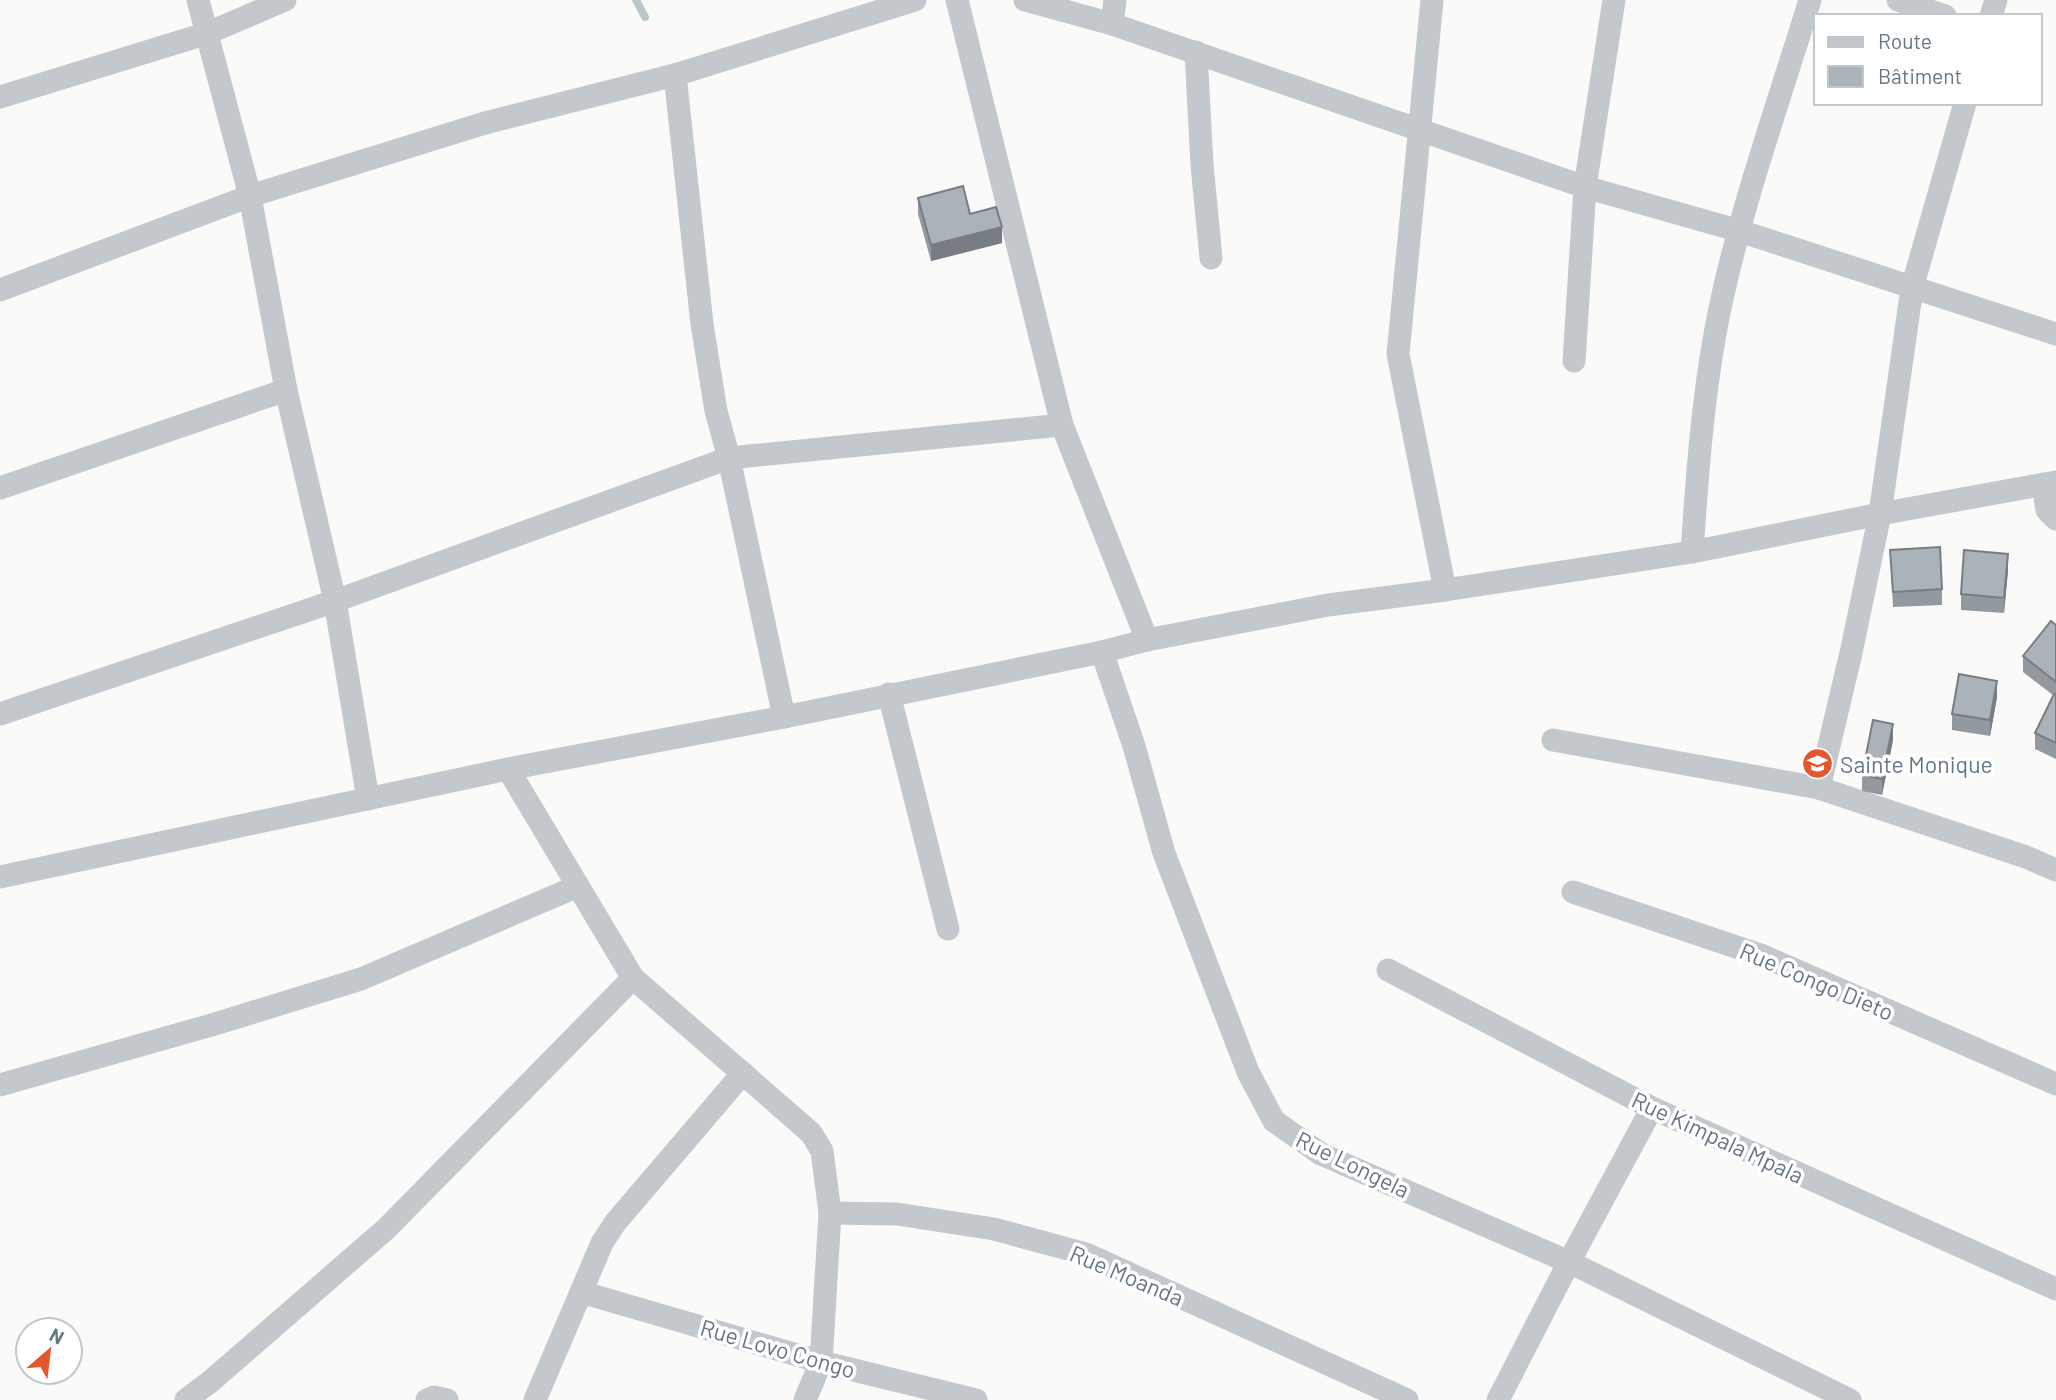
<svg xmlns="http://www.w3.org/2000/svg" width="2056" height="1400" viewBox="0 0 2056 1400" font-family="Barlow,sans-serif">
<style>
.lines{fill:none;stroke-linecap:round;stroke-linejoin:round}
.stream{stroke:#bbc7cb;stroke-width:8}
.street{stroke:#c3c8cc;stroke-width:23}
.wall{fill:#929a9f}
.shaded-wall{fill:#777d82}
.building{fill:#aab3b9;stroke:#777d82;stroke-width:2}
.labels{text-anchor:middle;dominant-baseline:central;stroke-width:7;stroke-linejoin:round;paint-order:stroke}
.poi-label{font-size:23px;fill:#657683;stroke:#fff;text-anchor:start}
.street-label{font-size:23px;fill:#657683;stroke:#fff}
</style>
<rect width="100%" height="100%" fill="#fafaf8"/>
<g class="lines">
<!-- stream -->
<path class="stream" d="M636 0 645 17"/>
<!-- street -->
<g class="street">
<path d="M198 0 250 196 286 390 335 601 368 799"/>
<path d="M957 0 1062 425 1147 640"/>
<path d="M1025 0 1112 24 1585 187 1740 231 2056 334"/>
<path d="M1432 0 1398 354 1445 590"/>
<path d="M1898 0 1945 16"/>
<path d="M1991 16 1996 0"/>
<path d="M1112 24 1115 0"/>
<path d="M1196 52 1202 165 1211 258"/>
<path d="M675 75 702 324 716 411 729 458 784 717"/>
<path d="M0 97 208 33 285 0"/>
<path d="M0 290 250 196 485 123 675 75 915 0"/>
<path d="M1574 361 1585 187 1614 0"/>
<path d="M2043 484 2047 510 2056 519"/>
<path d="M0 488 286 390"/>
<path d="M1692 552C1697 479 1702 406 1715 334 1735 223 1777 108 1810 0"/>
<path d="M1102 652 1134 746 1164 853 1248 1072 1274 1121 1321 1154 1569 1262 1850 1400"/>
<path d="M889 694 948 929"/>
<path d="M0 714 335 601 729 458 1062 425"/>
<path d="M1553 740 1819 788 2026 857 2056 870"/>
<path d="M508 769 633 978 811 1133 822 1151 830 1213 821 1362 805 1400"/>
<path d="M1819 788 1851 653 1880 514 1912 288 1965 103"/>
<path d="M0 877 508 769 784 717 1102 652 1147 640 1328 605 1445 590 1692 552 1880 514 2056 482"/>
<path d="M1573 892 1763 956 2056 1084"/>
<path d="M1388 970 1652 1108 2056 1289"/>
<path d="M0 1085 215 1024 361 979 578 886"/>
<path d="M830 1213 897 1214 994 1229 1086 1254 1407 1400"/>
<path d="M581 1292 821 1362 976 1400"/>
<path d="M186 1400 211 1381 386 1229 633 978"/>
<path d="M427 1400 434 1397 447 1400"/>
<path d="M535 1400 602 1243 615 1223 743 1073"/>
<path d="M1498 1400 1569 1262 1652 1108"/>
</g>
</g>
<!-- wall -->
<g class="wall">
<path d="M918 198 970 214 1002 243 931 261 918 214Z"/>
<path d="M1890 550 1942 589V605L1893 607Z"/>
<path d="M2008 570 2004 613 1961 610V594Z"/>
<path d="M2056 625V759L2035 749V733L2053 695 2023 672V656Z"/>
<path d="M1997 697 1990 736 1952 730V714Z"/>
<path d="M1893 740 1882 795 1862 791V775Z"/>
</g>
<!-- shaded-wall -->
<g class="shaded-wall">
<path d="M1002 227V243L931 261V245Z"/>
<path d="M2008 554V570L2004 613V598Z"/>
<path d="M1997 681V697L1990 736V720Z"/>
<path d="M1893 724V740L1882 795V779Z"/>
</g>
<!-- building -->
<g class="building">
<path d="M963 186 970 214 996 207 1002 227 931 245 918 198Z"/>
<path d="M1940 547 1942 589 1893 592 1890 550Z"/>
<path d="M1964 550 2008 554 2004 598 1961 594Z"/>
<path d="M2051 621 2056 625V682L2023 656Z"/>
<path d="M1959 674 1997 681 1990 720 1952 714Z"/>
<path d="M2054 694 2056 695V743L2035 733Z"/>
<path d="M1873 720 1893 724 1882 779 1862 775Z"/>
</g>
<!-- icons -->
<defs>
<symbol id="school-disc" viewBox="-11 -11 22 22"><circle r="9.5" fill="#e4572e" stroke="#fff"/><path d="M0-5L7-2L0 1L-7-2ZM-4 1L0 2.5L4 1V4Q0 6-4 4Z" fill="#fff"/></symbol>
</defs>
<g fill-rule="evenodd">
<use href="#school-disc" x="1800" y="746" width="35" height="35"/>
</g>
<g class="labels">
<!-- poi labels -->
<g class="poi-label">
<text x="1840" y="764">Sainte Monique</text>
</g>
<!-- street labels -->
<g class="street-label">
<text transform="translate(1817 981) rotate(23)">Rue Congo Dieto</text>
<text transform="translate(1718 1137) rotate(25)">Rue Kimpala Mpala</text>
<text transform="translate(1353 1164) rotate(26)">Rue Longela</text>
<text transform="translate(1127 1275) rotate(23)">Rue Moanda</text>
<text transform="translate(778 1348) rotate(16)">Rue Lovo Congo</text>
</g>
</g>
<!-- legend -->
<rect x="1814" y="14" width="228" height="91" fill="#ffffff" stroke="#c1c8cd" stroke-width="2"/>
<rect x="1828" y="37" width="35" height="10" fill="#c3c8cc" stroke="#c1c8cd" stroke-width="2"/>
<text x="1878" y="49" font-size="21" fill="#657683">Route</text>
<rect x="1828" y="66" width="35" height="21" fill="#aab3b9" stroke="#c1c8cd" stroke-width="2"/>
<text x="1878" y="84" font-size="21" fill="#657683">Bâtiment</text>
<!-- north arrow -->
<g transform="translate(49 1351) rotate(28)"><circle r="33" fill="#ffffff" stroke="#c1c8cd" stroke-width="2"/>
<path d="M0-5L12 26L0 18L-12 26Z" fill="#e4572e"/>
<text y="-10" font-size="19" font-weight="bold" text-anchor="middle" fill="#657683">N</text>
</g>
</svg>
